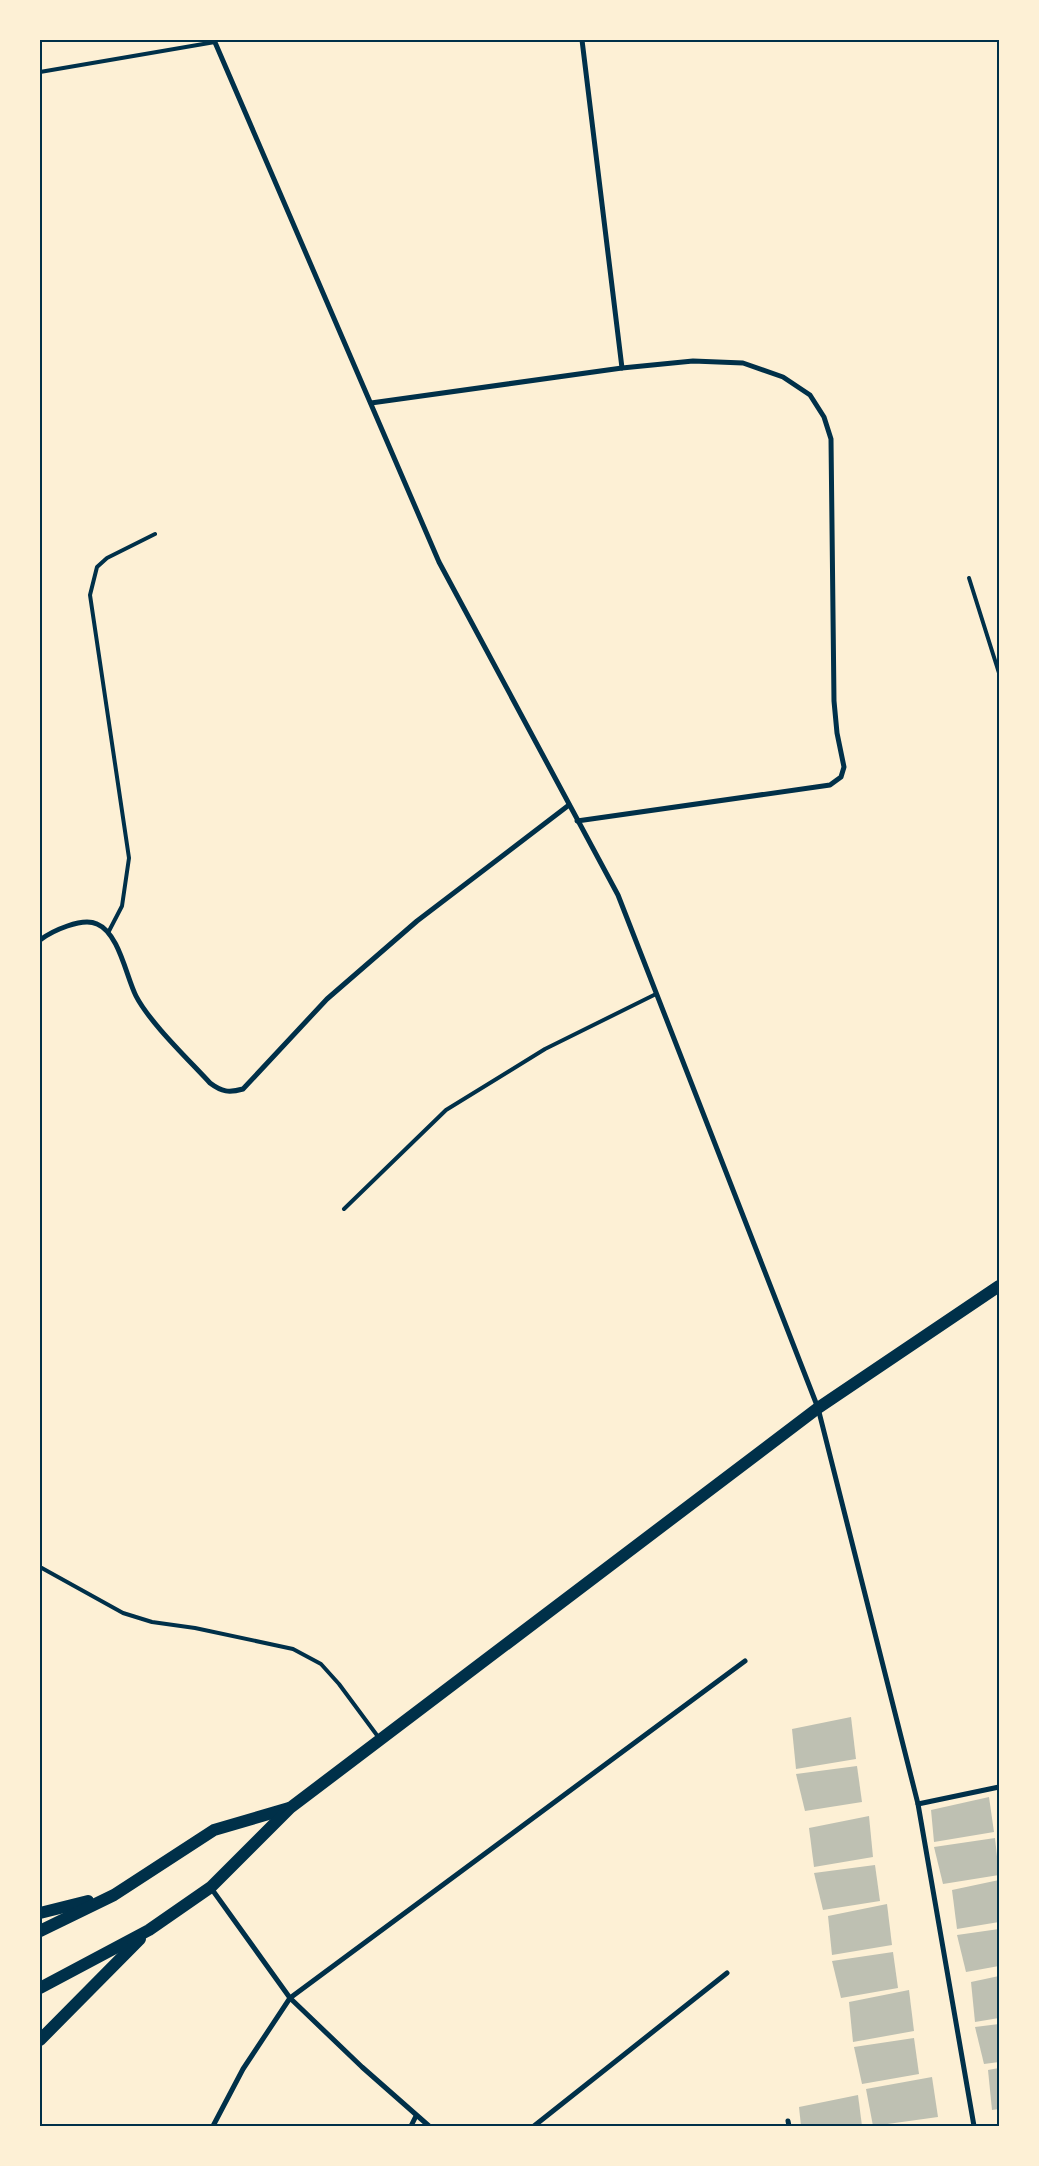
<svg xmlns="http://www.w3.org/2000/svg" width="1039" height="2166" viewBox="0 0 1039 2166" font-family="'DM Sans',sans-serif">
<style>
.building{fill:#bec0b2}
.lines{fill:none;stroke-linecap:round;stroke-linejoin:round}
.service{stroke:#003049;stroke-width:4}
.minor{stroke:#003049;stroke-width:5}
.primary{stroke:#003049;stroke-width:12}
.neatline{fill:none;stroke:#003049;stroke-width:2}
</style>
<rect width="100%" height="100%" fill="#fdf0d5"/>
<!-- building -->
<g class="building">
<path d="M851 1717 856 1759 796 1769 792 1729Z"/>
<path d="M857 1766 862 1802 805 1811 796 1774Z"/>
<path d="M989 1797 994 1832 934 1842 931 1810Z"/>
<path d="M869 1816 873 1857 814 1867 809 1828Z"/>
<path d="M995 1838 999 1875 943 1884 934 1847Z"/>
<path d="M875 1865 880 1901 823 1910 814 1873Z"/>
<path d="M999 1880V1922L957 1929 952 1890Z"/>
<path d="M887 1904 892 1945 832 1955 828 1916Z"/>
<path d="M999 1929V1966L966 1972 957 1935Z"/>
<path d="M893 1952 898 1988 841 1998 832 1961Z"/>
<path d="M999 1976V2018L975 2022 971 1982Z"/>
<path d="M909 1990 914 2031 853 2042 849 2002Z"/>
<path d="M999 2024V2062L984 2064 975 2027Z"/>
<path d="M914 2038 919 2074 862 2084 854 2047Z"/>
<path d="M999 2068V2109L992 2110 988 2070Z"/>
<path d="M932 2077 938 2117 873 2126 866 2089Z"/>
<path d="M858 2095 862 2126H801L799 2107Z"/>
</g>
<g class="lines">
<!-- service -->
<g class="service">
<path d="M40 72 215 42"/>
<path d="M969 578 999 673"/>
<path d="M109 931 122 906 129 858 90 595 97 567 107 558 155 534"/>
<path d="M344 1209 446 1110 545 1049 656 994"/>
<path d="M40 1567 123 1613 152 1622 195 1628 293 1649 321 1664 339 1684 379 1738"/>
</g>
<!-- minor -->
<g class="minor">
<path d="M214 40 439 562 618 895 818 1408 918 1804 999 1787"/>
<path d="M582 40 622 368"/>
<path d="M371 403 622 368 693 361 743 363 783 377 810 395 824 417 831 439 834 701 837 733 844 767 841 777 830 785 577 821"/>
<path d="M40 940C52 931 82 917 97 924 119 933 126 976 136 996 150 1023 189 1060 210 1083 222 1092 229 1093 243 1089L327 999 417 921 569 805"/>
<path d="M918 1804 974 2126"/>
<path d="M211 1888 290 1998 362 2067 429 2126"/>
<path d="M788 2121 789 2126"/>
<path d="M213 2126 243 2069 290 1998 745 1661"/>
<path d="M411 2126 416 2116"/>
<path d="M534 2126 727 1973"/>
</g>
<!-- primary -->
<g class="primary">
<path d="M40 1913 88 1901"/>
<path d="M40 1931 114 1895 214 1830 289 1808"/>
<path d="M40 1988 149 1930 211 1887 290 1808 818 1408 999 1286"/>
<path d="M40 2040 140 1939"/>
</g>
</g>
<!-- border -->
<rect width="1039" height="2166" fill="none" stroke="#fdf0d5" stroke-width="82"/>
<rect x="41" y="41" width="957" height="2084" class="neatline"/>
</svg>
